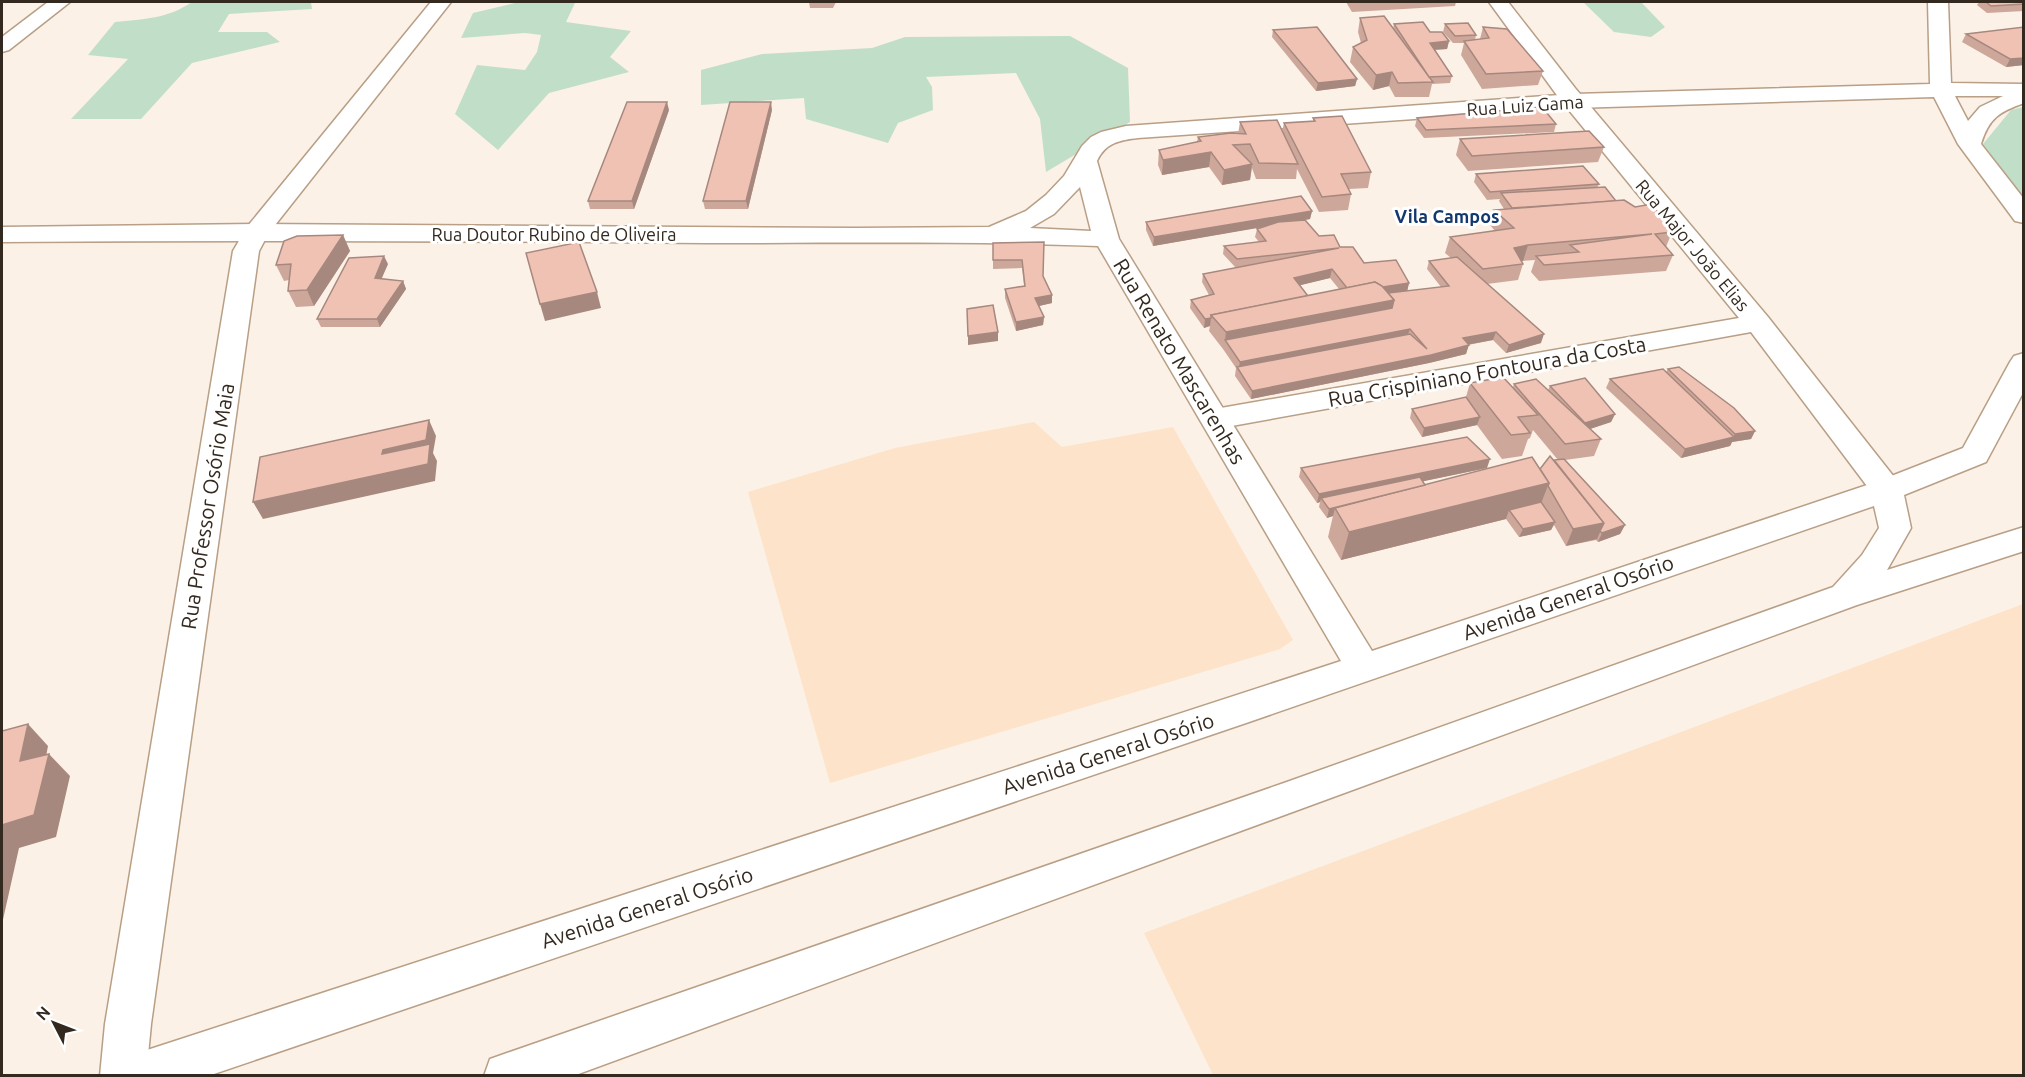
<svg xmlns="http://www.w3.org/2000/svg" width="2025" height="1077" viewBox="0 0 2025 1077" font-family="Ubuntu,sans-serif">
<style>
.built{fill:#fde3ca}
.green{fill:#c1dfc8}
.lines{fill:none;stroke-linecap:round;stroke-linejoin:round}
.street-casing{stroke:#b89f86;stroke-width:3}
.secondary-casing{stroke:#b89f86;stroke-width:3}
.street{fill:#fff;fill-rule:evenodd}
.secondary{fill:#fff;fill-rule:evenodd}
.wall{fill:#cea79b;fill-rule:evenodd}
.shaded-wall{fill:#a7887e}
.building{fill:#efc2b4;stroke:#a7887e;stroke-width:1.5}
.labels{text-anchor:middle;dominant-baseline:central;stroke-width:6;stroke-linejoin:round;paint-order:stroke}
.far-street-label{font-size:18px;fill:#33291f;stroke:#fff}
.far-neighbourhood-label{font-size:18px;font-weight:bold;fill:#13386d;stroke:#fff}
.street-label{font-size:21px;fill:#33291f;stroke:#fff}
</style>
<rect width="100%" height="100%" fill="#fcf1e6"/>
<!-- built -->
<g class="built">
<path d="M1034 422 1062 447 1173 427 1293 640 1280 649 830 783 748 492 895 448Z"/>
<path d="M2023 604V1075H1213L1144 933Z"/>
</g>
<!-- green -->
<g class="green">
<path d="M192 2H311L312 9 229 14 218 32H267L280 42 192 63 141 119H71L128 59 88 55 115 22C144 19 167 19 192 2Z"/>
<path d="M519 2H599L575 3 566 22 631 31 610 57 629 72 549 93 498 150 455 114 477 65 525 70 537 52 541 35 525 33 461 38 473 13Z"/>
<path d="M1583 2H1641L1665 27 1651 37 1614 32Z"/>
<path d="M1070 36 1128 68 1130 122 1046 172 1040 119 1016 73 926 77 932 87 933 110 898 123 888 143 806 119 804 98 701 105V70L762 54 872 48 905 37Z"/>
<path d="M2023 107H2024L2023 197 1983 144 2011 110Z"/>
</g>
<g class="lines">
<defs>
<g id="street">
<path d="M48 2H70L9 50 2 52V37Z"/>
<path d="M431 2H451L268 234 259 251 151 1024 146 1076H100L105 1024 233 251 247 227Z"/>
<path d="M1489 2H1508L1575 88 1768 317 1898 482 1903 490 1898 498 1887 501 1876 498 1751 332 1215 429 1204 426 1200 419 1204 412 1215 409 1739 318 1559 98Z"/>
</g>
<path id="secondary" d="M1928 2H1948L1951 83 2024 84V103C1999 112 1989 118 1981 144L2024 199V223L2015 221 1958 144 1934 97 1574 108 1138 138C1120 140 1105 143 1097 161L1119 239 1372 651 1876 482 1963 448 2010 362 2014 356 2024 353V391L1986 462 1904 495 1911 528 1887 570 2024 527V551L1857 605 573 1076H484L490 1059 507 1053 1284 783 1833 587 1862 555 1879 528 1874 506 1249 722 208 1076H115L121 1059 138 1053 1341 661 1098 246C967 241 837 243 707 243 472 241 237 240 2 242V227L256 224 855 228 989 227 1026 211 1046 195 1064 176 1082 146 1091 137 1101 132 1126 126 1574 94 1930 84ZM1955 96H2003L1980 107 1968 121ZM1080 187 1091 231 1030 228 1054 214Z"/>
</defs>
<!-- street casing -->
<use href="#street" class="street-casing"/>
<!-- secondary casing -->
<use href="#secondary" class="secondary-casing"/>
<!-- street -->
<use href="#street" class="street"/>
<!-- secondary -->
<use href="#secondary" class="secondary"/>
</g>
<!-- wall -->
<g class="wall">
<path d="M809 2H836L833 8H810Z"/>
<path d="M1346 2H1456L1455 6 1352 12Z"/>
<path d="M1979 2H2024V11L1987 13 1977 5Z"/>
<path d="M1360 18 1393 29 1394 24 1430 32 1449 41 1447 49 1435 50 1452 76 1450 83 1432 84 1429 97H1395L1389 86 1373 90 1350 62 1353 47 1361 43 1358 32Z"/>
<path d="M1445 24 1476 35 1475 40 1480 39 1483 27 1543 71 1538 85 1482 89 1461 55 1464 43H1453L1443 32Z"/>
<path d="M2024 27V65L2006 67 1962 42 1966 34Z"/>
<path d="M1273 30 1357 79 1355 86 1316 91 1272 37Z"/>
<path d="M669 110 634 209H590L588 201Z"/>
<path d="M772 110 748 209H705L703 201Z"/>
<path d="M1313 118 1371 172 1368 188 1349 189 1351 194 1348 210 1319 212 1297 169 1296 179H1256L1252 168 1250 180 1222 185 1209 167 1162 175 1158 165 1159 150 1197 142 1198 137 1238 134 1240 122 1282 132 1284 123 1313 121Z"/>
<path d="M1417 118 1556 124 1554 132 1424 138 1415 126Z"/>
<path d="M1460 139 1604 147 1598 162 1468 171 1456 155Z"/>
<path d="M1476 174 1599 184 1597 188 1616 201 1672 232 1666 247 1673 255 1666 271 1539 281 1531 272 1535 260 1521 261 1523 264 1518 280 1487 284 1541 343 1506 353 1493 340 1468 345 1466 354 1429 363 1251 399 1235 376 1236 368 1223 349 1209 331 1210 326 1204 328 1190 308 1191 300 1209 295 1202 282 1203 274 1236 268 1223 254 1224 246 1259 242 1255 237 1257 229 1261 227 1153 246 1146 230V222L1312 211 1310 219 1305 220 1319 236 1340 247 1364 263 1409 283 1407 291 1441 287 1427 269 1429 261 1451 258 1445 253 1450 237 1495 231 1490 225 1494 210 1504 209 1499 201 1500 199 1487 200 1474 182ZM1330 278 1339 289 1308 296 1300 285Z"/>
<path d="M343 235 350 251 314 306 296 307 288 291 289 280 284 281 276 265Z"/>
<path d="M1044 242 1043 276 1052 295V303L1038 306 1044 317 1043 325 1016 331 1005 298V289L1024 286 1022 268 993 269V243Z"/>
<path d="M388 264 381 279 403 281 406 289 380 327H321L317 319Z"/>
<path d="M1668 369 1755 431 1751 439 1732 442 1730 446 1681 458 1606 388 1610 379 1666 372Z"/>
<path d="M1470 383 1513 387 1514 384 1548 390 1550 386 1615 414 1611 422 1590 429 1601 439 1594 456 1565 460 1625 525 1620 534 1598 542 1596 540 1566 546 1554 525 1551 530 1519 537 1506 519 1341 560 1328 537 1333 516 1327 518 1319 507 1320 502 1317 503 1299 477 1301 468H1487L1423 481 1425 485 1540 469 1554 460H1558L1533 430 1530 438 1528 439 1522 456 1502 459 1477 425 1422 437 1410 418 1412 409 1466 397Z"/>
</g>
<!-- shaded-wall -->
<g class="shaded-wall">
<path d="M1449 41 1447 49 1429 50 1430 43Z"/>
<path d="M2024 58V65L2006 67 2010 59Z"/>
<path d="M1392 72 1389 86 1373 90 1376 75Z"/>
<path d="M1357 79 1355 86 1316 91 1318 83Z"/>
<path d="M667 102 669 110 634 209 632 201Z"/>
<path d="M771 102 772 110 748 209 746 201Z"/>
<path d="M1211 152 1209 167 1162 175 1163 160Z"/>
<path d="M1252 164 1250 180 1222 185 1224 170Z"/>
<path d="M1312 211 1310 219 1153 246 1154 237Z"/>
<path d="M343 235 350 251 314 306 307 290Z"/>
<path d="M1528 245 1523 261 1509 264 1514 248Z"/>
<path d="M384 256 388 264 378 287 375 278Z"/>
<path d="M1332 269 1330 278 1293 287 1294 278Z"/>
<path d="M403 281 406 289 380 327 377 319Z"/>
<path d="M1409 283 1407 292 1381 296 1350 292Z"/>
<path d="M597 292 601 308 545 321 540 304Z"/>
<path d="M1052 295V303L1035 307V298Z"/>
<path d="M1394 300 1390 316 1225 340 1226 332Z"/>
<path d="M1044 317 1043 325 1016 331V322Z"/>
<path d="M1211 318 1210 326 1204 328 1205 319Z"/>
<path d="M1410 329 1407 337 1238 371 1240 362Z"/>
<path d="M998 332V341L968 345V336Z"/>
<path d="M1496 332 1493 340 1460 346 1463 338Z"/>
<path d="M1544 334 1541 343 1506 353 1509 345Z"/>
<path d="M1469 345 1466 354 1429 363 1251 399 1252 391Z"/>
<path d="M1615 414 1611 422 1581 432 1585 423Z"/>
<path d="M1480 417 1477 425 1422 437 1424 428Z"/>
<path d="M429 420 436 436 433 453 437 461 435 481 263 519 253 502 382 454 383 450Z"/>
<path d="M1755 431 1751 439 1732 442 1730 446 1681 458 1685 449 1733 437 1735 434Z"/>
<path d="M1490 459 1487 468 1324 502 1321 498 1320 502 1317 503 1319 494Z"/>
<path d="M1549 483 1538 511 1509 510 1506 519 1341 560 1349 532Z"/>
<path d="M1351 504 1335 508 1333 516 1327 518 1329 509Z"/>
<path d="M1555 522 1551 530 1519 537 1523 529Z"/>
<path d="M1604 523 1597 539 1566 546 1573 529Z"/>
<path d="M1625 525 1620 534 1598 542 1602 533Z"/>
<path d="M28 724 48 746 41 784 20 761Z"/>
<path d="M49 754 70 776 56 837 19 848 2 924V825Z"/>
</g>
<!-- building -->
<g class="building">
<path d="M1986 2H2024V4L1991 6Z"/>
<path d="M1384 16 1433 82 1398 83 1392 72 1376 75 1353 47 1367 40 1360 18Z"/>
<path d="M1423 22 1430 32H1442L1449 41 1430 43 1452 76 1429 77 1394 24Z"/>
<path d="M1468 23 1476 35 1455 36 1445 24Z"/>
<path d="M1317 27 1357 79 1318 83 1273 30Z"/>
<path d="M1483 27 1507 29 1543 71 1486 74 1464 41 1489 38Z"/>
<path d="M2024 27V58L2010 59 1966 34Z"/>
<path d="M627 102H667L632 201H588Z"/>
<path d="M730 102H771L746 201H703Z"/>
<path d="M1542 107 1556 124 1426 130 1417 118Z"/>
<path d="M1342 116 1371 172 1341 174 1351 194 1322 197 1284 123 1315 121 1313 118Z"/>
<path d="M1277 120 1298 164 1259 163 1250 144 1233 145 1252 164 1224 170 1211 152 1163 160 1159 150 1201 141 1198 137 1231 133 1246 134 1240 122Z"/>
<path d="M1589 131 1604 147 1472 156 1460 139Z"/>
<path d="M1583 166 1599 184 1490 192 1476 174Z"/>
<path d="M1605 187 1616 201 1512 208 1501 193Z"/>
<path d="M1301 196 1312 211 1154 237 1146 222Z"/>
<path d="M1624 200 1635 207 1652 204 1672 232 1655 234 1673 255 1544 265 1536 256 1579 252 1570 245 1652 234 1528 245 1514 248 1523 264 1483 269 1450 237 1514 228 1494 210Z"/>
<path d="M1305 220 1319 236 1334 235 1340 247H1353L1364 263 1396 260 1409 283 1383 287 1375 282 1347 288 1332 269 1294 278 1308 296 1211 315V318L1205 319 1191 300 1214 294 1203 274 1339 248 1237 259 1224 246 1266 241 1257 229 1278 222Z"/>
<path d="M343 235 307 290 288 291 291 264 276 265 284 241 297 236Z"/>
<path d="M579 242 597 292 540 304 526 253Z"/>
<path d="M1044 242 1043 276 1052 295 1035 298 1044 317 1016 322 1005 289 1025 286 1022 260H993V243Z"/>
<path d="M384 256 375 278 403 281 377 319H317L349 258Z"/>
<path d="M1457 257 1544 334 1509 345 1496 332 1463 338 1469 345 1431 355 1252 391 1237 367 1410 334 1427 349 1410 329 1240 362 1225 340 1392 308 1394 300 1388 293 1449 286 1429 261Z"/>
<path d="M1375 282 1382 286 1394 300 1226 332 1211 315Z"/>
<path d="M993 305 998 332 968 336 967 309Z"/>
<path d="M1679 367 1734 408 1755 431 1735 434 1668 369Z"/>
<path d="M1663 369 1734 437 1685 449 1610 379Z"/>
<path d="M1503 377 1538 415 1518 417 1530 433 1511 435 1470 383Z"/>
<path d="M1585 378 1615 414 1585 423 1550 386Z"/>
<path d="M1536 379 1601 439 1565 444 1514 384Z"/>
<path d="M1466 397 1480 417 1424 428 1412 409Z"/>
<path d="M429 420 426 440 383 450 382 454 430 444 428 464 253 502 260 457Z"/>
<path d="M1467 437 1490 459 1319 494 1301 468Z"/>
<path d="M1550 456 1604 523 1573 529 1548 486 1549 483 1540 469Z"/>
<path d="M1532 457 1549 483 1349 532 1335 508Z"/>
<path d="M1564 459 1625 525 1602 533 1600 531 1604 523 1554 460Z"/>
<path d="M1420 477 1425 485 1329 509 1321 498Z"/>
<path d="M1541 502 1555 522 1523 529 1509 510Z"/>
<path d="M28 724 20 761 49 754 34 815 2 825V731Z"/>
</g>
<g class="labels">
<!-- far-street labels -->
<g class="far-street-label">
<text transform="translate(1525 105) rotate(-4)">Rua Luiz Gama</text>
<text x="554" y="234">Rua Doutor Rubino de Oliveira</text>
<text transform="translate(1693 245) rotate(50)">Rua Major João Elias</text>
</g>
<!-- far-neighbourhood labels -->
<g class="far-neighbourhood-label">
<text x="1447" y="216">Vila Campos</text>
</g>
<!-- street labels -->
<g class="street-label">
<text transform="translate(1180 361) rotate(59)">Rua Renato Mascarenhas</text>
<text transform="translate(1487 371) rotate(-10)">Rua Crispiniano Fontoura da Costa</text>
<text transform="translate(207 506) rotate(-81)">Rua Professor Osório Maia</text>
<text transform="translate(1568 597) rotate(-19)">Avenida General Osório</text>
<text transform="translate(1108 753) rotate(-18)">Avenida General Osório</text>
<text transform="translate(647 907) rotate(-18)">Avenida General Osório</text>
</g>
</g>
<!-- border -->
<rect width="2025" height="1077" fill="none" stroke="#33291f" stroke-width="6"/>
<!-- north arrow -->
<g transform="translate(54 1023) rotate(312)" stroke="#ffffff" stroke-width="4.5" paint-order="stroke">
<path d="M0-4.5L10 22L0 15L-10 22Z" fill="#33291f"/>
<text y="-9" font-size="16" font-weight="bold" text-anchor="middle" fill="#33291f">N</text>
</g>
</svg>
